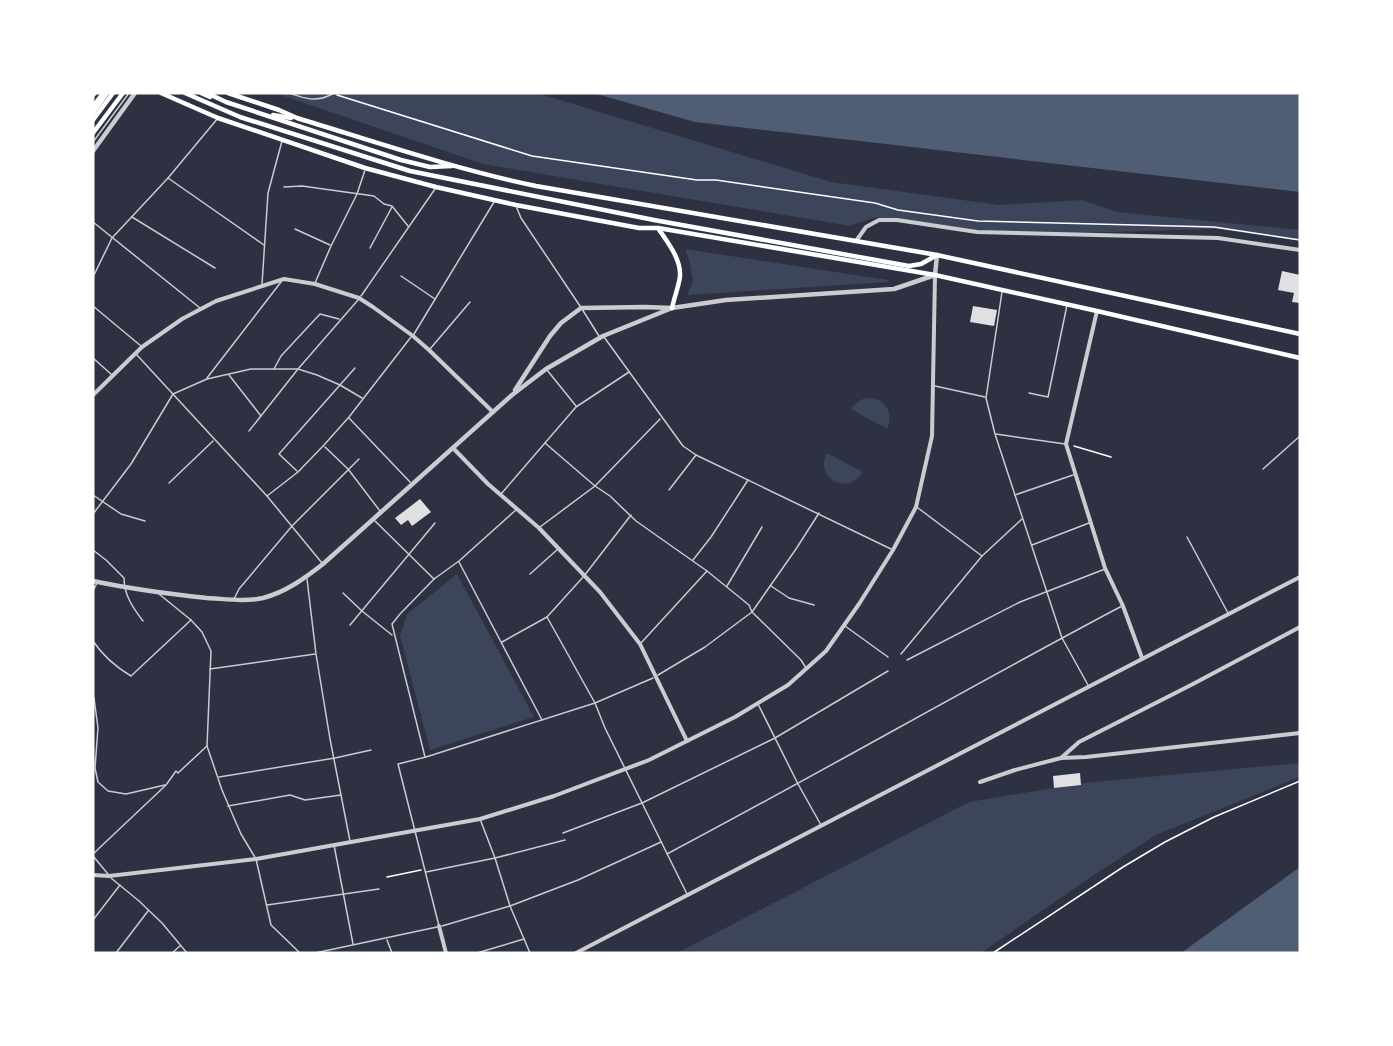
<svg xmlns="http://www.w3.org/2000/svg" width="1393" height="1046" viewBox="0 0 1393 1046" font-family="'Roboto Condensed',sans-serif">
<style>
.green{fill:#3c4559}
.water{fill:#4f5d75}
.building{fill:#e0e0e3}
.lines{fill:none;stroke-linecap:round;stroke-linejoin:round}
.path{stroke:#fff;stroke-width:1.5}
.service{stroke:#caccd0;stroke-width:1.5}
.minor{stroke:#caccd0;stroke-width:4}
.tertiary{stroke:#caccd0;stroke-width:4.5}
.secondary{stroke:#fff;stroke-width:4.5}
</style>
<rect width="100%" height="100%" fill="#2d3142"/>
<!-- green -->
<g class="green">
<path d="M275 93H537L831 182 999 205 1082 200 1117 212 1300 230V241L1217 229 1005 235 876 217 850 226 483 164Z"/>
<path d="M685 249 888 280V282L687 295 693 281 689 259Z"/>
<path d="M868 398C886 398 894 413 887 429L851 409C855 403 860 399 868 398Z"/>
<path d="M827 453 863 472C847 497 814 478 827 453Z"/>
<path d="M457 574 534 717 430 750 400 636 407 614Z"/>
<path d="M1300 763V777L1156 835 1091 877 981 953H677L969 802 1083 783Z"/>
</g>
<!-- water -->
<g class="water">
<path d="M593 93H1300V192L695 122Z"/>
<path d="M1300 867V953H1181Z"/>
</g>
<!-- building -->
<g class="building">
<path d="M1282 271 1300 275V303L1292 302 1294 293 1278 290Z"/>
<path d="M973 306 997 310 994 326 970 322Z"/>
<path d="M420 499 431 512 412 526 408 520 401 525 395 518Z"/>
<path d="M1080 773 1081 785 1054 788 1053 776Z"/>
</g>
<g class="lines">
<!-- path -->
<g class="path">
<path d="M337 95 532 156 697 180H716L875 203 898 210 978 221 1214 227 1300 240"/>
<path d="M1074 446 1111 457"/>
<path d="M387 877 421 870"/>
<path d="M993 953 1123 867 1165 842 1214 817 1300 781"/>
</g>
<!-- service -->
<g class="service">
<path d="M289 93C306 99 317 103 334 93"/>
<path d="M93 142 129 93"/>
<path d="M168 178 264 245"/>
<path d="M284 187 302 186 374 196 384 204 392 206 408 226"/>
<path d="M516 206 521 218 580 306"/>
<path d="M132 217 215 268"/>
<path d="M93 222 200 308"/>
<path d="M295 229 330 245"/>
<path d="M370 248 392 207"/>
<path d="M401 276 435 299"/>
<path d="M93 277 112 238 168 178 218 118"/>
<path d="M315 283 331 246 357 194 365 170"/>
<path d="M262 284 268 193 282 141"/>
<path d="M1002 292 986 398 995 434 1062 638 1088 685"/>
<path d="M361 296 435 189"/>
<path d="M93 306 141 346"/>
<path d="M582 309 599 336"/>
<path d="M414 334 494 202"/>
<path d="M604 337 683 446 696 455 891 549"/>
<path d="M430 349 470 302"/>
<path d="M136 354 267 496 322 563"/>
<path d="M93 358 112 375"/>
<path d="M274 369 281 356 320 314 339 319"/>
<path d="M547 370 576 406"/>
<path d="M229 375 261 416"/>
<path d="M207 378 281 282"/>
<path d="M935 386 985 397"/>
<path d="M1029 393 1048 397 1067 305"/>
<path d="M349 418 410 482"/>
<path d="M249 431 298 369 358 300"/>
<path d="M996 434 1065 444"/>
<path d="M545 443 595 486 610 496 636 521 707 571 749 605 752 612 801 660 806 668"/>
<path d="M325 447 348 469 380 511"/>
<path d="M1263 469 1300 436"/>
<path d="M297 471 279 454 355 368"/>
<path d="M169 483 213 441"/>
<path d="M669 490 696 455"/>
<path d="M501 494 576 407 629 372"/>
<path d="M93 495 121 514 145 521"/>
<path d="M1015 495 1073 475"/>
<path d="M267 496 298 472 324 445 349 417 411 337"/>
<path d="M918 508 982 556"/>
<path d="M93 514 131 464 173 394 207 379 251 369H298L317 375 340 385 362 398"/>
<path d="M375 521 434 579"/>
<path d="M540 527 595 486 660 419"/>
<path d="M1187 537 1228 613"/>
<path d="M1032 545 1089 523"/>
<path d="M93 550 106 560 124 578C124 595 133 608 143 621"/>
<path d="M693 560 711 537 748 480"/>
<path d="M459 562 542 720"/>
<path d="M530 574 558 549"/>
<path d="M307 579 316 654 330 739 350 841"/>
<path d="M727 586 762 527"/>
<path d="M771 586 789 598 814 605"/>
<path d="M93 591 97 583"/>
<path d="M343 593 362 611 392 635"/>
<path d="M159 594 191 620 202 632 211 651 207 746 222 790 234 818 241 834 256 859 271 925 300 953"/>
<path d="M234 599 239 589 292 526 359 459"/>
<path d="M547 617 595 703 605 728 687 894"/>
<path d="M350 625 435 523"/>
<path d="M845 626 888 657"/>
<path d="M93 641C103 656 116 667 131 676L191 620"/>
<path d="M502 642 547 617 584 576 631 515"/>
<path d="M641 643 707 571"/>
<path d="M901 654 982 556 1022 519"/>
<path d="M907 660 1020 602 1105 569"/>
<path d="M210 669 315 654"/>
<path d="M658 675 705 647 752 612 796 549 819 513"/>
<path d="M93 696 94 698 98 728 95 768 98 782 108 791 126 794 165 785"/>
<path d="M758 704 798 784 821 825"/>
<path d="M425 757 392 624 400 614 434 579 459 561 517 509"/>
<path d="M219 777 335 758 371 750"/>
<path d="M228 806 290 795 305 800 341 795"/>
<path d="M480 819 495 858 510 906 530 953"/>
<path d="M563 833 642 803 775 738 888 671"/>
<path d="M334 845 353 944"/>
<path d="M93 854 166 785 176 771 178 773 207 746"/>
<path d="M667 854C820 773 969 687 1122 606"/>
<path d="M93 856 108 874"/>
<path d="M426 872 495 858 565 840"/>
<path d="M111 878 139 901 162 923 187 953"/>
<path d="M267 905 379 889"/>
<path d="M93 920 120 885"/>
<path d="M439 926 398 764 426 757 595 703 653 678"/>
<path d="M442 926 510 906 578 880 661 842"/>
<path d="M387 940 392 953"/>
<path d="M116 953 148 911"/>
<path d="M172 953 180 946"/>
<path d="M315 953 437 927"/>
<path d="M477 953 524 939"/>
</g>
<!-- minor -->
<g class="minor">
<path d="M856 241 866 227 879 220H897L977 232 1218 238 1300 250"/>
<path d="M1097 311 1066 444 1105 568 1123 606 1142 658"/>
<path d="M93 395 142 347 182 319 216 301 284 279 315 284 359 298 373 307 413 336 429 350 493 412"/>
<path d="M453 448 488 484 539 528 600 592 640 644 687 741"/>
<path d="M1061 758 1086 757 1300 733"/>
<path d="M980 782 1015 770 1061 758 1079 742 1193 684 1300 627"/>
<path d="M93 875 109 876 256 859 480 819 554 796 649 760 735 717 788 685 826 651 859 604 893 550 916 507 932 436 935 275"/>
<path d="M439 926 446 953"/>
<path d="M576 953 1300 577"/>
</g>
<!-- tertiary -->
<g class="tertiary">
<path d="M93 151 135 93"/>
<path d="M515 390 550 336 561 323 581 308 645 307 672 308 726 300 894 289 935 275 937 255"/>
<path d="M93 581C131 589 169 594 207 598 226 599 245 602 263 598 286 592 305 578 323 564L512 395 546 369 603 336 672 308"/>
</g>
<!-- secondary -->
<g class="secondary">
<path d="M161 93 218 118 365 168 436 187 516 205 639 228H658L935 275 1097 311 1300 358"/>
<path d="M185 93 240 117 410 171 654 220 909 266 921 264 937 255"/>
<path d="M201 93 210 97"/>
<path d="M207 93 226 102 401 160 430 167 452 166"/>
<path d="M228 93 279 110 297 118C376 142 455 169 536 186L937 255 1300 334"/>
<path d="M93 95 95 93"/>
<path d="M93 107 103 93"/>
<path d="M93 113 107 93"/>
<path d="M273 115 291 118"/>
<path d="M93 120 113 93"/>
<path d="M93 133 123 93"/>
<path d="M658 228C667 242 681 258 680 276 679 286 674 298 672 308"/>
</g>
</g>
<!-- border -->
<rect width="1393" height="1046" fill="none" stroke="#ffffff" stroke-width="189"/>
</svg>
